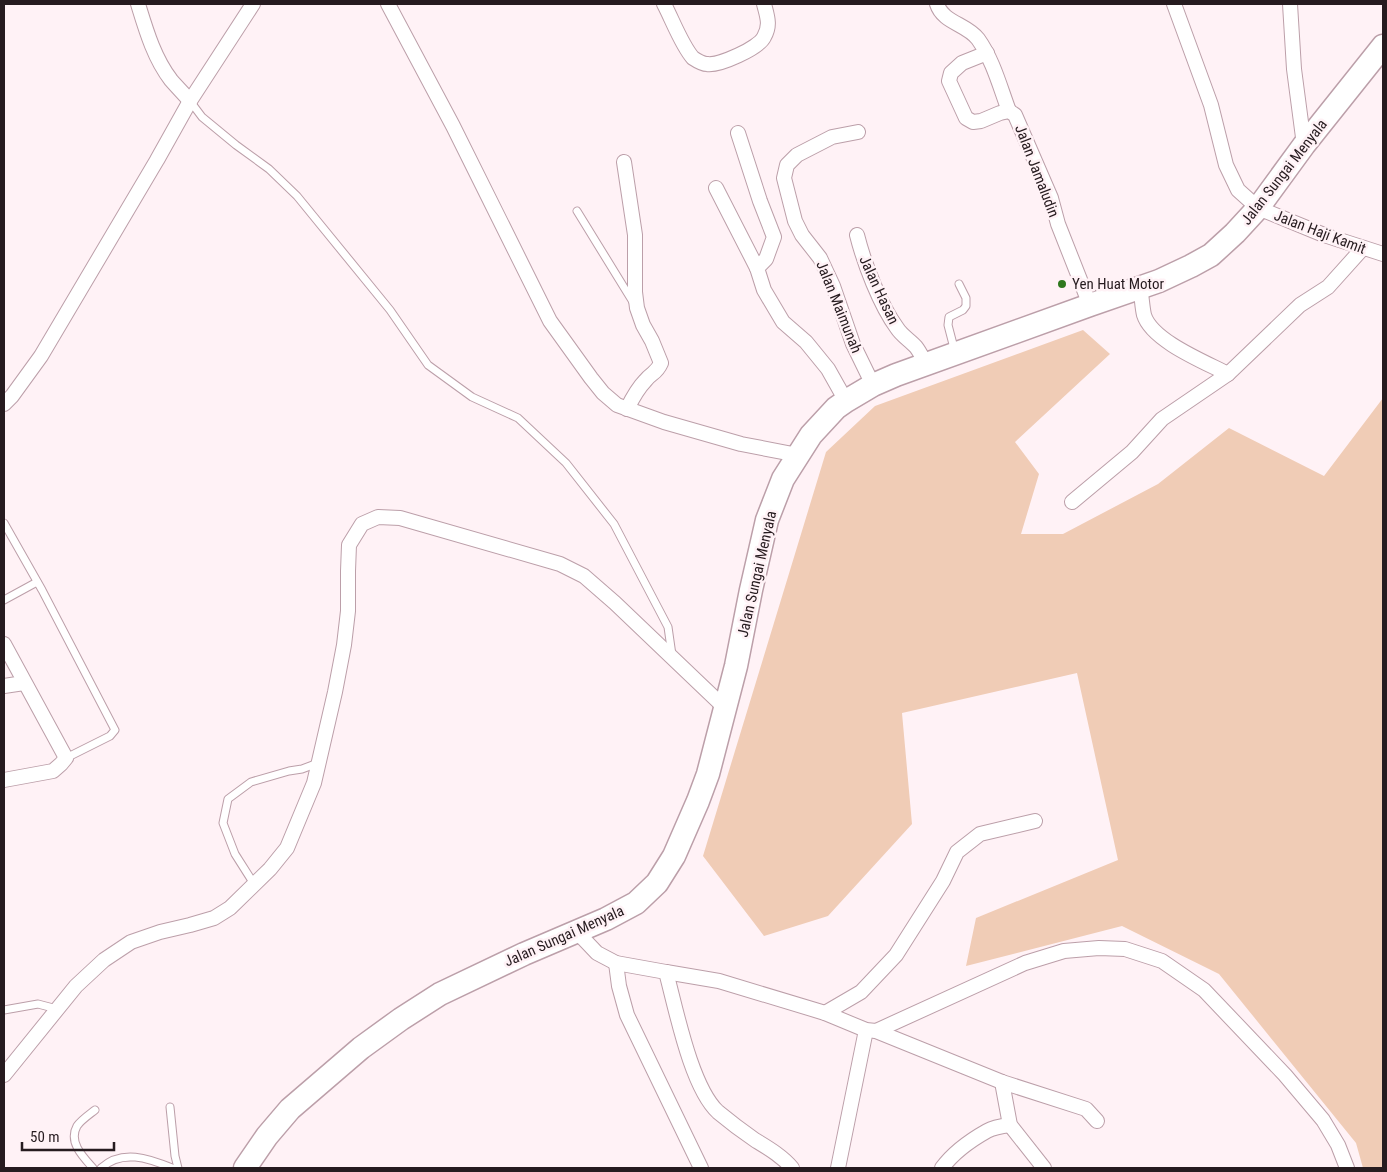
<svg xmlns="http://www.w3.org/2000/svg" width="1387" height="1172" viewBox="0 0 1387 1172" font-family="'Roboto Condensed',sans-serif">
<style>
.green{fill:#f0ccb6}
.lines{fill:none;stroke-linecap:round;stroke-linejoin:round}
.lane-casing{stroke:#bc9fa9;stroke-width:9}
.street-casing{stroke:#bc9fa9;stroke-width:16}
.primary-casing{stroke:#bc9fa9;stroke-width:25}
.lane{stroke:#fff;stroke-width:7}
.street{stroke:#fff;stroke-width:14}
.primary{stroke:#fff;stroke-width:22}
.poi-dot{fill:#2f781e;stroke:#fff2f6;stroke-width:2}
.labels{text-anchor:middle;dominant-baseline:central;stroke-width:5;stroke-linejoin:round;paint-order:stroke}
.street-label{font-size:15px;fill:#261b1f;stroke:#fff2f6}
.poi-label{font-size:15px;fill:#261b1f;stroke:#fff2f6;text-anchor:start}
</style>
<rect width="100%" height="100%" fill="#fff2f6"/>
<!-- green -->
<path class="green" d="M1083 330 1110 354 1015 442 1039 474 1021 534H1063L1158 484 1229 428 1324 476 1383 398V1168H1363L1356 1143 1219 974 1122 926 966 966 976 918 1118 860 1077 673 902 713 912 824 828 916 764 936 703 856 826 452 875 406Z"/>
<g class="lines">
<defs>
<g id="lane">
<path d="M190 101 202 117 236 145 269 169 297 196 390 310 428 365 472 397 518 418 566 463 614 524 668 627 672 655"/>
<path d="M577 211 633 302"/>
<path d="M955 352 948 325 949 317 963 310 966 306V298L959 284"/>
<path d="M4 523 42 590 115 730 110 736 66 758"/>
<path d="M4 600 37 582"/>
<path d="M254 884 235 854 223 823 228 799 251 782 289 771 302 769 318 763"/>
<path d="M4 1010 38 1004 57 1009"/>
<path d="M170 1107 175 1156 178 1168"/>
<path d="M93 1168C83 1157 68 1142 77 1126 81 1120 90 1114 95 1110"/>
<path d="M101 1168C122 1149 148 1158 172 1168"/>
</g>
<g id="street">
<path d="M138 4C146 30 154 58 171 80 177 87 184 94 190 101"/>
<path d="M388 4 453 126 550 321 591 378 603 393 617 405 664 422 741 444 798 455"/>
<path d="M664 4C672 19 682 46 693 58 696 60 703 64 707 64 719 66 759 48 764 37 771 25 767 16 764 4"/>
<path d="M937 4C943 23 967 24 978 39 993 60 1000 87 1009 111"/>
<path d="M1174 4 1211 105 1226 165 1238 190 1258 208 1324 235 1383 254"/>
<path d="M1290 4 1294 69 1304 145"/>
<path d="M987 53 962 63 951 73 949 81 966 118 973 122 981 121 1000 113 1009 111 1015 115 1051 198 1058 224 1090 305"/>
<path d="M858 132 832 137 797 155 787 165 784 178 795 221 802 235 820 258 833 286 853 344 873 385"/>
<path d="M738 133 760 201 774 237 766 259 757 268 764 290 783 322 806 342 828 369 846 401"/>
<path d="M624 162 635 235V292L637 308 643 325 652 341 661 363C656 374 652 372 645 381 637 389 632 399 627 409"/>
<path d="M716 188 757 268"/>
<path d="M857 235C864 263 880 305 897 328 902 336 910 340 916 347 920 352 923 359 926 364"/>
<path d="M1140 288C1142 297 1142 306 1144 315 1152 341 1205 362 1228 374"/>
<path d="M4 404 12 396 41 356 157 160 190 101 253 4"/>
<path d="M1072 502 1132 452 1162 419 1228 374 1300 305 1328 287 1363 248"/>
<path d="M4 644 66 758 61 764 53 771 4 780"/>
<path d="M4 686 24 683"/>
<path d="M577 932 597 953 616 963 666 972C676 1009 691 1087 718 1112 730 1122 742 1131 755 1140 768 1148 782 1156 792 1168"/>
<path d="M616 963 619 986 627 1015 701 1168"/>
<path d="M666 972 719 981 825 1013 866 1030 876 1031 1002 1082 1086 1109 1097 1121"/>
<path d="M825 1013 861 992 896 955 943 881 957 852 980 834 1035 821"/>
<path d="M876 1031 1025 963 1064 951 1099 948 1125 949 1162 961 1204 990 1285 1075 1323 1120 1338 1145 1347 1168"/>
<path d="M4 1075 76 986 104 960 131 942 160 932 190 925 214 918 230 908 270 869 287 848 314 783 335 692 344 645 348 611V571L349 545 362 524 378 517 400 518 560 564 584 576 615 603 725 708"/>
<path d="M1002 1082 1010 1125 1044 1168"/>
<path d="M838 1168 866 1030"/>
<path d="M942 1168C953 1153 971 1140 987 1131 994 1127 1002 1126 1010 1125"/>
</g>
<path id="primary" d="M245 1168 267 1136 290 1109 361 1048 401 1019 440 994 524 954 606 919 636 903 657 883 674 856 698 801 708 774 736 666 751 590 767 520 783 479 811 435 836 408 846 401 873 385 896 375 1090 305 1159 281 1191 266 1211 255 1235 233 1258 208 1304 145 1383 46"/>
</defs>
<!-- lane casing -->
<use href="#lane" class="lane-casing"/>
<!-- street casing -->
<use href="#street" class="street-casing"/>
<!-- primary casing -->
<use href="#primary" class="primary-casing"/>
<!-- lane -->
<use href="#lane" class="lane"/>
<!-- street -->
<use href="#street" class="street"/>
<!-- primary -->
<use href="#primary" class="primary"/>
</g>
<!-- markers -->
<circle class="poi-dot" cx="1062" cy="284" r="5"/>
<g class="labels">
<!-- street labels -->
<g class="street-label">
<text transform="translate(1037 171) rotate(69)">Jalan Jamaludin</text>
<text transform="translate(1284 172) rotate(-52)">Jalan Sungai Menyala</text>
<text transform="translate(1320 232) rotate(21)">Jalan Haji Kamit</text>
<text transform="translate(879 290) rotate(65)">Jalan Hasan</text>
<text transform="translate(839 307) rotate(68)">Jalan Maimunah</text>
<text transform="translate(757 574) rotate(-77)">Jalan Sungai Menyala</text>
<text transform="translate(564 936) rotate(-24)">Jalan Sungai Menyala</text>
</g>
<!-- poi labels -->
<g class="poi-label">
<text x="1072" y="284">Yen Huat Motor</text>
</g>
</g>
<!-- border -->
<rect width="1387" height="1172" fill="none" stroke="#261b1f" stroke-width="10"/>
<!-- scale -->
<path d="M22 1142v8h92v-8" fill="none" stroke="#261b1f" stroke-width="2.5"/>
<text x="30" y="1142" font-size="15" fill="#261b1f" stroke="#fff2f6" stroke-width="4" paint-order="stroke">50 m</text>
</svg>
